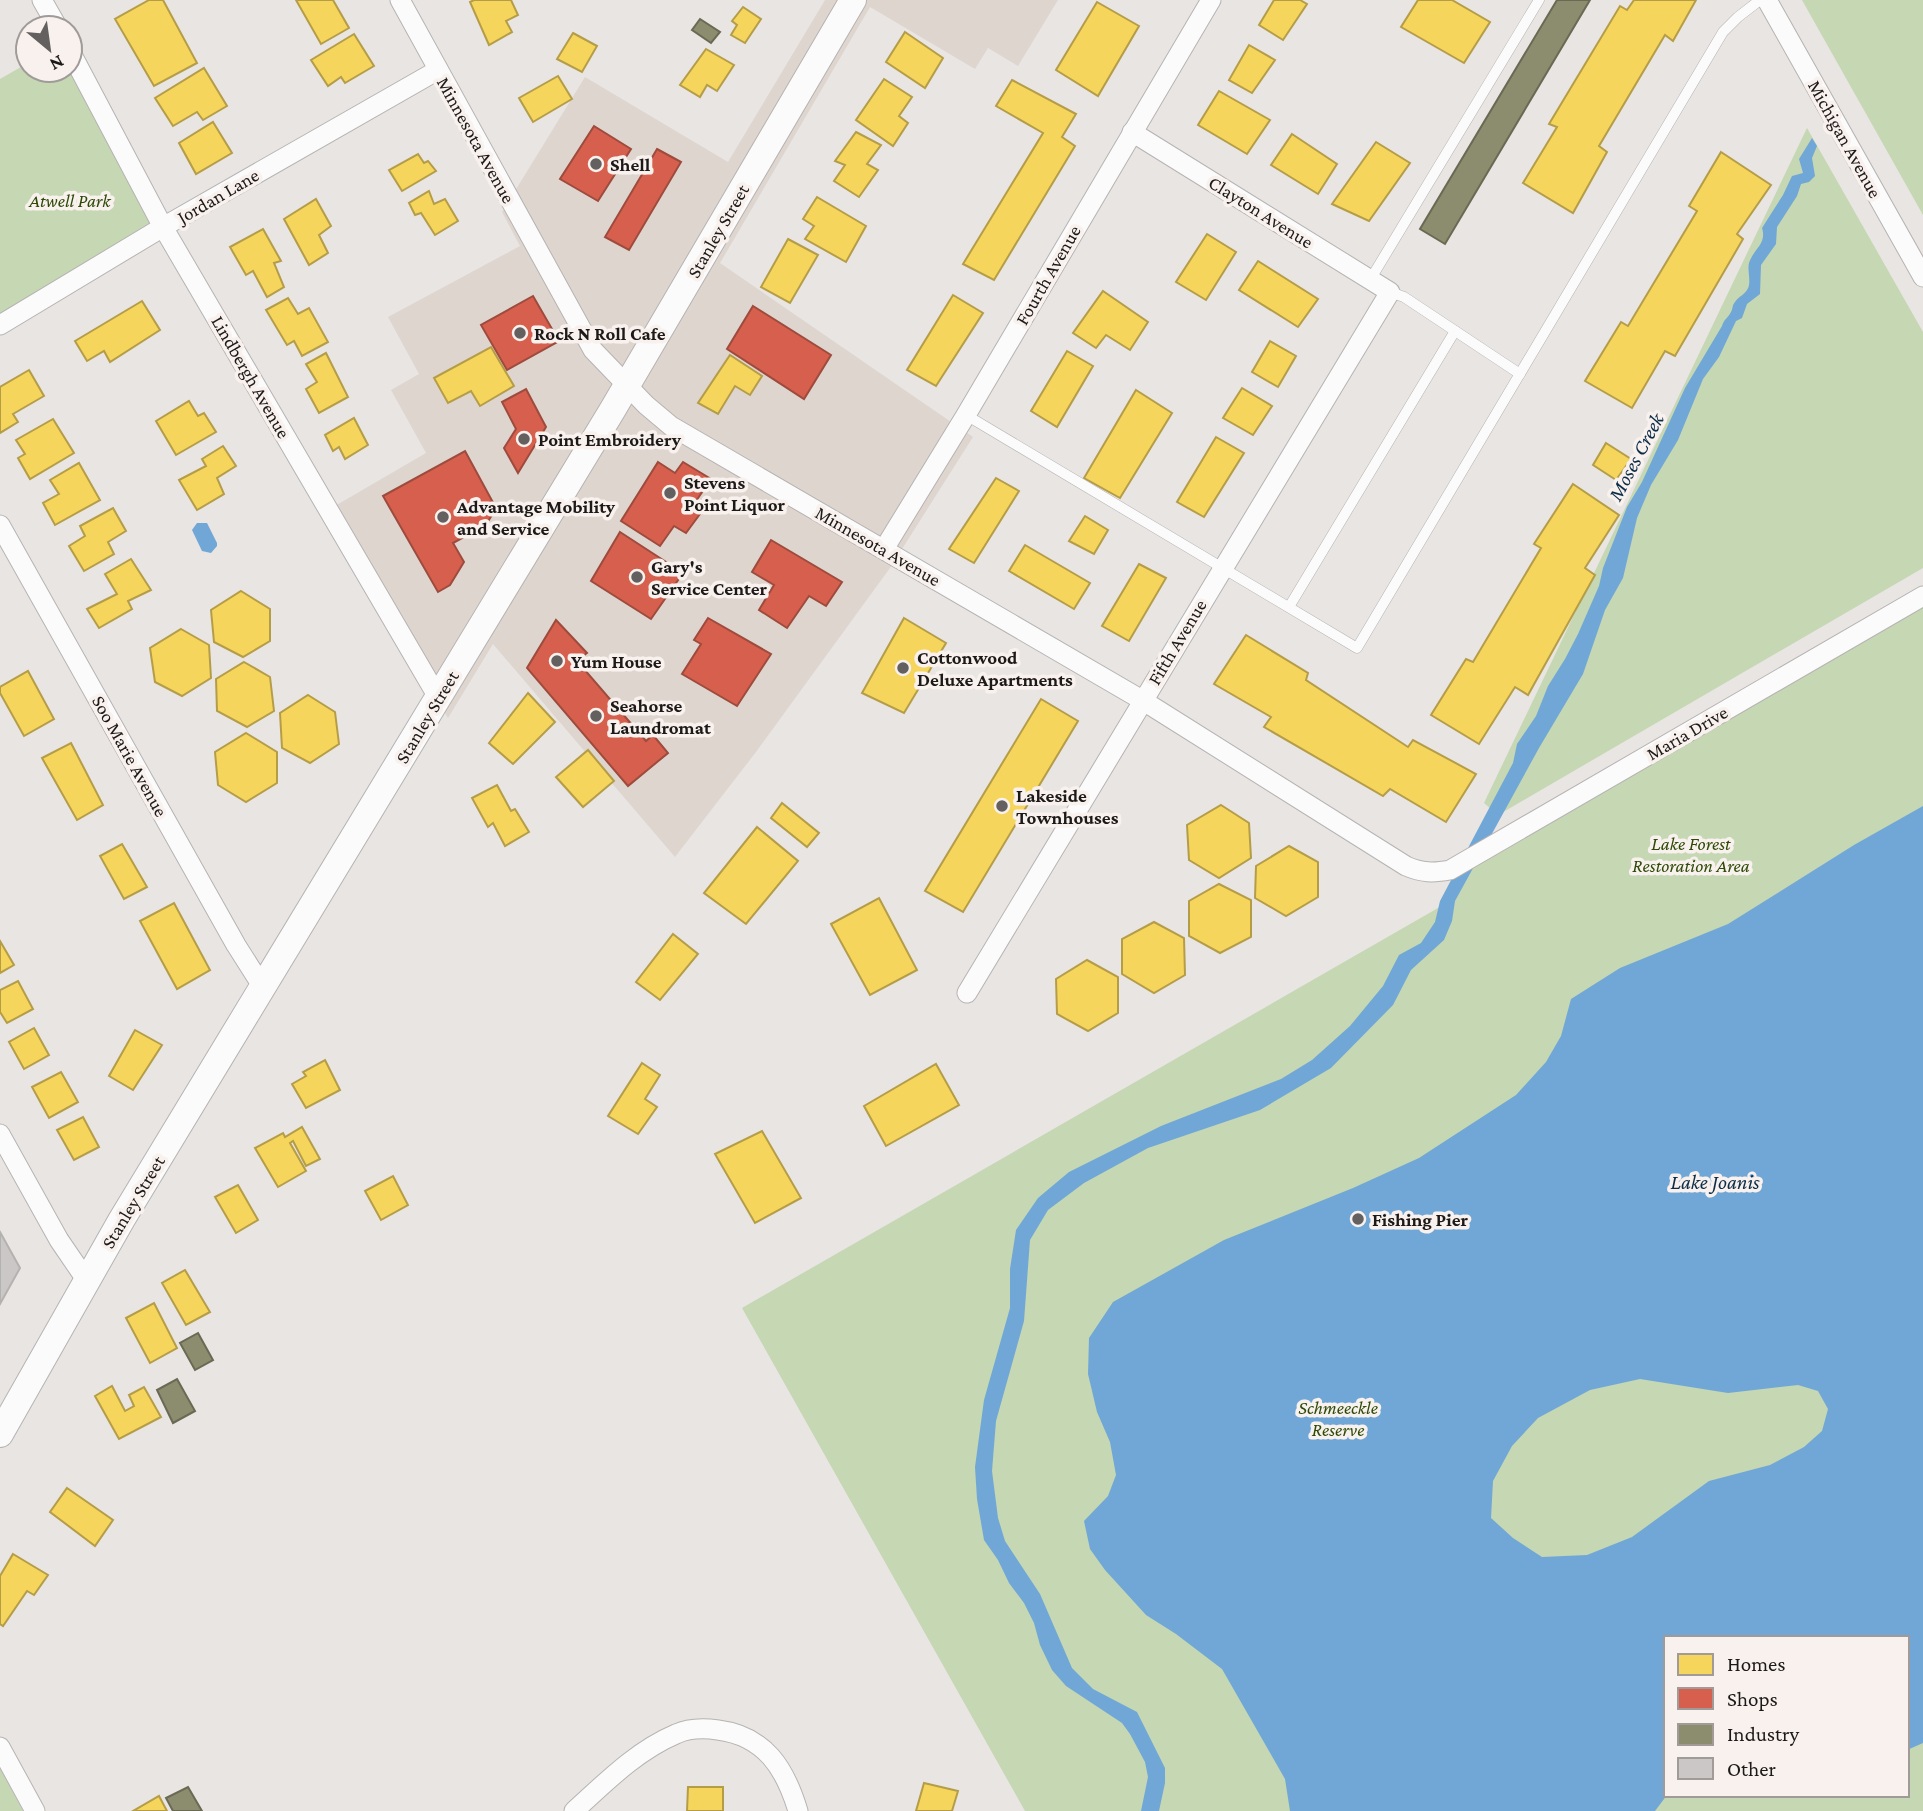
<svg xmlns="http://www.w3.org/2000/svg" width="1923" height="1811" viewBox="0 0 1923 1811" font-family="'Crimson Pro',serif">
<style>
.built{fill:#ded5cf}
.green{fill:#c5d7b3;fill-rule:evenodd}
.water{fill:#70a7d7;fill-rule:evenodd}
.homes{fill:#f6d55c;stroke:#b59d48;stroke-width:2}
.shops{fill:#d6604d;stroke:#9e4b3d;stroke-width:2}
.industry{fill:#8c8c6e;stroke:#6a6a54;stroke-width:2}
.building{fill:#cac7c6;stroke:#b4b2b0;stroke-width:2}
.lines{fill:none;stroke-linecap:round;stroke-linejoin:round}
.lane-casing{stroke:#b6b3b2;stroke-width:11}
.street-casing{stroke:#b6b3b2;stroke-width:21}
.secondary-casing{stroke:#b6b3b2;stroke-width:28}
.lane{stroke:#fcfbfb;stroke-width:10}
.street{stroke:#fcfbfb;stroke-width:19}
.secondary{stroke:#fcfbfb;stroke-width:26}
.poi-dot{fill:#63605f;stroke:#f8f1ed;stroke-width:2.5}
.labels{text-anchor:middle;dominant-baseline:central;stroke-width:7;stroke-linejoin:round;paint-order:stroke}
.street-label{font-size:19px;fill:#1c1918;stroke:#f8f1ed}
.poi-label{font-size:19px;font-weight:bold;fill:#1c1918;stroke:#f8f1ed;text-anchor:start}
.park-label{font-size:19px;font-style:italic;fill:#2d4a07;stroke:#f8f1ed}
.water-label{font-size:21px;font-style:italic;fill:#0c2d49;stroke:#f8f1ed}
</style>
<rect width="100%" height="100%" fill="#e8e5e3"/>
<!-- built -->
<path class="built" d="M825 0H1058L1018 66 988 48 975 69 870 7 720 263 973 437 890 568 756 752 675 857 493 644 448 718 328 510 426 453 391 390 419 374 388 317 520 246 502 212 585 77 728 162Z"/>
<!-- green -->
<g class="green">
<path d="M1802 0H1923V215Z"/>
<path d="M28 63V70H70L163 227 0 325V79Z"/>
<path d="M1807 128 1923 332V568L1498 815 1484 803Z"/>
<path d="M1923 596V1811H1025L742 1308 1445 904 1450 898 1458 896 1450 870ZM1666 1638H1907V1795H1666Z"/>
<path d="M0 1768 23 1811H0Z"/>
</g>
<!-- water -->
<g class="water">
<path d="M1812 138 1817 146 1812 158 1815 176 1809 182 1801 184 1797 196 1777 227 1776 244 1761 265 1760 294 1747 304 1742 318 1736 321 1719 357 1703 379 1678 440 1651 485 1637 518 1623 578 1605 610 1583 674 1539 748 1455 901 1452 921 1444 940 1411 970 1393 1005 1331 1068 1260 1110 1148 1148 1084 1183 1048 1210 1030 1240 1024 1321 996 1421 992 1471 998 1518 1005 1541 1040 1594 1072 1668 1093 1689 1137 1712 1165 1768V1783L1159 1811H1141L1148 1777 1145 1762 1130 1734 1122 1723 1066 1686 1052 1670 1040 1645 1034 1623 1024 1603 1009 1583 998 1560 984 1540 977 1499 975 1467 984 1400 1010 1308V1269L1016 1230 1038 1198 1069 1172 1161 1126 1281 1079 1312 1060 1350 1026 1383 986 1399 955 1421 943 1435 922 1440 901 1513 763 1517 744 1536 716 1548 686 1565 659 1578 634 1599 586 1603 568 1627 507 1642 482 1685 388 1722 326C1724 319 1728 318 1731 312 1733 309 1732 305 1735 302 1738 297 1744 295 1747 290 1752 283 1747 271 1749 263 1754 248 1767 244 1762 228L1783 195 1792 176 1803 173 1799 159Z"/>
<path d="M197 523H207L217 543V546L211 553 202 551 192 530Z"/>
<path d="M1923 806V1743L1907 1750V1638H1666L1667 1795 1655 1811H1290L1285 1779 1222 1669 1176 1634 1146 1615 1105 1570 1090 1549 1084 1521 1108 1496 1116 1475 1110 1442 1097 1412 1088 1374 1089 1338 1113 1302 1224 1240 1353 1188 1419 1158 1516 1095 1546 1062 1561 1036 1571 999 1620 968 1728 924 1854 845ZM1640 1379 1728 1393 1798 1385 1818 1391 1828 1409 1822 1431 1804 1447 1770 1465 1709 1481 1632 1537 1587 1555 1542 1557 1513 1538 1491 1518 1493 1481 1512 1446 1538 1418 1590 1390Z"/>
</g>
<!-- homes -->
<g class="homes">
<path d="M149 0H163L197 63 154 86 115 19Z"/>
<path d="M296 0H333L349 28 321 44Z"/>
<path d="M474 0H511L518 15 506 21 512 32 489 45 470 2Z"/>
<path d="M1274 0H1300L1307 4 1283 40 1259 25Z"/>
<path d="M1418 0H1452L1490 22 1464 63 1401 27Z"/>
<path d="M1634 0H1696L1673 41 1665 35 1599 146 1607 152 1573 213 1523 183 1557 127 1549 124 1620 6 1627 10Z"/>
<path d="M1097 2 1139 26 1098 96 1056 70Z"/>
<path d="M743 7 761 19 745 43 731 35 737 25 732 21Z"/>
<path d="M905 32 943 58 925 88 886 62Z"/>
<path d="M573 33 597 46 582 72 557 59Z"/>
<path d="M354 34 374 66 345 83 341 77 328 86 311 60Z"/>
<path d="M1249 45 1275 60 1252 93 1229 80Z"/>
<path d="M706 49 734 65 717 91 707 85 700 97 680 85Z"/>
<path d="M204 68 227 106 203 120 197 112 173 126 155 98Z"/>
<path d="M558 76 572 99 533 122 519 98Z"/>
<path d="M884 79 912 97 899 116 908 123 893 146 856 120Z"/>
<path d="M1012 80 1076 114 1062 137 1075 146 994 280 963 264 1043 133 996 106Z"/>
<path d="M1219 91 1270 120 1247 154 1198 125Z"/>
<path d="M213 122 232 153 196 174 179 143Z"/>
<path d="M856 132 881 145 867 164 878 170 859 197 834 181 845 165 835 161Z"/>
<path d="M1292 134 1337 164 1318 194 1271 165Z"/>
<path d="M1376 142 1410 163 1369 221 1332 204Z"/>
<path d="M1721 152 1771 185 1737 234 1743 239 1675 356 1665 351 1632 408 1585 381 1621 322 1628 326 1697 211 1689 206Z"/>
<path d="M418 154 424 163 428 161 436 171 402 191 389 170Z"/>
<path d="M429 191 434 204 445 199 458 221 435 235 421 213 415 215 409 203Z"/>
<path d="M817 197 866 226 846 262 805 239 814 226 803 219Z"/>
<path d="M316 199 331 226 319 235 328 253 309 265 284 219Z"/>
<path d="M263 229 281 261 274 263 284 287 267 297 253 271 246 275 230 247Z"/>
<path d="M1207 234 1236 252 1206 300 1176 282Z"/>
<path d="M788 239 818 255 790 303 761 287Z"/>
<path d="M1258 261 1318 299 1298 327 1239 290Z"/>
<path d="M1103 291 1148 322 1130 350 1106 335 1096 348 1073 333Z"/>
<path d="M953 295 983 313 936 386 907 370Z"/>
<path d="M288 298 298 314 309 308 328 342 302 356 294 341 287 345 266 310Z"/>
<path d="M142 301 160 330 110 362 104 351 87 361 75 341Z"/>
<path d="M1270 341 1296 356 1278 387 1252 372Z"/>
<path d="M491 347 514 386 480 406 471 391 448 403 434 378Z"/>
<path d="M1067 351 1093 366 1057 427 1031 411Z"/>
<path d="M326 353 348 397 319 413 306 389 317 382 306 364Z"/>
<path d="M730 355 762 376 750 395 735 386 718 414 698 403Z"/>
<path d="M29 370 44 396 13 414 18 422 0 433V387Z"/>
<path d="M1242 388 1272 406 1253 435 1223 418Z"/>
<path d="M1136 390 1172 413 1120 498 1084 478Z"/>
<path d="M189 401 198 416 204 413 216 432 176 455 156 421Z"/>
<path d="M354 418 368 445 345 459 339 447 333 451 325 435Z"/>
<path d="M53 419 74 453 30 479 18 458 25 454 16 440Z"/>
<path d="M1216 437 1244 453 1204 517 1177 502Z"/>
<path d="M1606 443 1631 459 1616 480 1593 465Z"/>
<path d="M223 446 236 466 217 478 224 494 197 510 179 480 206 466 202 459Z"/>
<path d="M79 463 100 500 55 525 43 503 59 494 50 480Z"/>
<path d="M996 478 1019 491 974 563 949 549Z"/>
<path d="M1573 484 1619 515 1585 568 1595 575 1528 695 1515 687 1479 744 1431 715 1466 659 1473 662 1541 548 1534 544Z"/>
<path d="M113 508 126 531 108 542 114 554 84 571 69 546 85 536 80 526Z"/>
<path d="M1085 516 1108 530 1094 554 1069 541Z"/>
<path d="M1025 545 1090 583 1074 609 1009 571Z"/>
<path d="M131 559 151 590 128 601 132 609 99 628 87 609 117 594 105 574Z"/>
<path d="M1139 564 1166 578 1129 641 1102 626Z"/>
<path d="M241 591 270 609V641L243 657 214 642 211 610Z"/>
<path d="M904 618 946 643 904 713 862 693Z"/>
<path d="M181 629 209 645 211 678 182 696 155 682 150 648Z"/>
<path d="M1246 635 1308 673 1306 680 1408 747 1413 740 1476 774 1446 822 1390 789 1383 796 1264 727 1271 717 1214 684Z"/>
<path d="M244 662 270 677 274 711 247 727 217 711 216 679Z"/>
<path d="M28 671 54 719 24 736 0 693V687Z"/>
<path d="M528 693 555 722 513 764 489 743Z"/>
<path d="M308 695 335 712 339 744 310 763 282 748 280 713Z"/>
<path d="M1041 699 1078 721 963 912 925 891Z"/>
<path d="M246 733 277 752V783L246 802 218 785 215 752Z"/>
<path d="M71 743 103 805 77 820 42 758Z"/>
<path d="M588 750 614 781 583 807 556 777Z"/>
<path d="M497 785 511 811 515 809 529 832 505 846 493 823 488 827 472 798Z"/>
<path d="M782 803 819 833 807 847 771 818Z"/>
<path d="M1221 805 1249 823 1251 858 1219 878 1189 860 1187 825Z"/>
<path d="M757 827 798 861 746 924 704 893Z"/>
<path d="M122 844 147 887 124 899 100 856Z"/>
<path d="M1289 846 1318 862V897L1286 916 1255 898 1256 866Z"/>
<path d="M1219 884 1251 900V937L1220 953 1189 936V901Z"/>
<path d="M879 898 917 970 870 995 831 924Z"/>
<path d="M174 903 210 970 177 989 140 921Z"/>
<path d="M1154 922 1184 938 1185 975 1154 993 1122 974V939Z"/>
<path d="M673 934 698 954 660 1000 636 982Z"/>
<path d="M0 941 14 965 0 973Z"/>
<path d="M1087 960 1118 977V1013L1088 1031 1057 1014 1056 979Z"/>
<path d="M18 981 33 1009 7 1023 0 1012V990Z"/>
<path d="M34 1028 49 1055 24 1069 9 1042Z"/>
<path d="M135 1030 162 1045 133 1090 109 1076Z"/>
<path d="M325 1060 340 1090 306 1108 292 1084 306 1076 303 1072Z"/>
<path d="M642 1063 660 1075 645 1099 657 1107 638 1134 608 1116Z"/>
<path d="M936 1064 959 1105 886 1146 864 1106Z"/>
<path d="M61 1072 78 1102 49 1118 32 1087Z"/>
<path d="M83 1117 99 1147 74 1160 57 1130Z"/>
<path d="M302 1127 320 1159 306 1166 293 1141 290 1143 306 1171 278 1187 255 1148 283 1133 285 1137Z"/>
<path d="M762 1131 801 1198 755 1223 715 1154Z"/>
<path d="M393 1176 408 1205 381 1220 365 1191Z"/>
<path d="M238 1185 258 1220 236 1233 215 1197Z"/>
<path d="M185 1270 210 1312 186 1325 162 1283Z"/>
<path d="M154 1303 177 1348 150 1363 126 1318Z"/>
<path d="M112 1386 125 1411 134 1406 129 1395 144 1387 161 1417 119 1439 95 1396Z"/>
<path d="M67 1488 113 1520 95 1546 50 1512Z"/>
<path d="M13 1554 48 1575 34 1595 27 1591 3 1626 0 1624V1576Z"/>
<path d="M924 1783 958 1791 952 1811H916Z"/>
<path d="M688 1787H723V1811H687Z"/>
<path d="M159 1796 167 1811H133Z"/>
</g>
<!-- shops -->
<g class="shops">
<path d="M594 126 631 149 598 201 560 179Z"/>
<path d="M657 149 681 162 629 250 605 237Z"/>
<path d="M533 296 559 341 507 370 481 325Z"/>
<path d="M753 306 831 355 804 399 727 349Z"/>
<path d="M526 389 546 427 518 473 504 448 516 429 502 402Z"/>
<path d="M465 451 496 508 486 525 453 543 464 562 450 585 438 592 383 496Z"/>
<path d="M658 462 675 473 683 462 711 479 692 507 700 514 686 533 674 526 660 546 621 521Z"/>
<path d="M620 532 683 573 651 619 591 581Z"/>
<path d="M771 540 842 582 826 606 809 596 787 628 759 610 774 585 752 572Z"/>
<path d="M708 618 771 654 737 706 682 674 701 644 694 640Z"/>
<path d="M556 620 587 653 577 661 646 741 653 735 668 753 628 786 527 668Z"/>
</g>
<!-- industry -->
<g class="industry">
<path d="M1557 0H1590L1445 244 1420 229Z"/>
<path d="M700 19 720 32 711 43 692 30Z"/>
<path d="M198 1333 213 1360 195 1370 180 1343Z"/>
<path d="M177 1379 195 1411 173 1423 157 1390Z"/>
<path d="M188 1787 202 1811H173L166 1798Z"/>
</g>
<!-- building -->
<path class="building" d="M0 1232 20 1268 0 1304Z"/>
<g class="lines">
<defs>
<g id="lane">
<path d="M1370 280 1539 0"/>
<path d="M1390 292 1404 297 1520 374"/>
<path d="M966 415 1357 648 1723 32 1738 17 1760 0"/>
<path d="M1289 607 1455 331"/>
</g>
<g id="street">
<path d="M42 0 58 28"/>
<path d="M400 0 593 350 646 405 671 426 1142 700 1406 866C1422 873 1433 873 1450 870L1923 596"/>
<path d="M1767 0 1923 277"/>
<path d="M70 51 163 227 439 699"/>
<path d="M0 325 163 227 438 70"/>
<path d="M0 525 236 945 262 986"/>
<path d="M884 549 966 415 1211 0"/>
<path d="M967 993 1390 292 1132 132"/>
<path d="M0 1134 59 1240 87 1281"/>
<path d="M0 1747 35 1811"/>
<path d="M574 1811C605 1783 636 1751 676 1734 689 1728 704 1728 718 1730 765 1736 785 1768 798 1811"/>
</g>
<path id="secondary" d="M0 1434 122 1219 613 409 853 0"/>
</defs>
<!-- lane casing -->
<use href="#lane" class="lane-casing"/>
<!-- street casing -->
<use href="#street" class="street-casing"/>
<!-- secondary casing -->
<use href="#secondary" class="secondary-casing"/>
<!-- lane -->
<use href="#lane" class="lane"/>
<!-- street -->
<use href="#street" class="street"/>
<!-- secondary -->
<use href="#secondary" class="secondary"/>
</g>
<!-- markers -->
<g class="poi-dot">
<circle cx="596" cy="164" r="7"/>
<circle cx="520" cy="333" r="7"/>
<circle cx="524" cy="439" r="7"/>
<circle cx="670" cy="493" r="7"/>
<circle cx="443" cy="517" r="7"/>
<circle cx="637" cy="577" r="7"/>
<circle cx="557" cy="661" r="7"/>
<circle cx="903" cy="668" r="7"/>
<circle cx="596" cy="716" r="7"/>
<circle cx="1002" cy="806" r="7"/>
<circle cx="1358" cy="1219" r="7"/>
</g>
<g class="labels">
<!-- street labels -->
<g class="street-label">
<text transform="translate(1845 139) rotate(61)">Michigan Avenue</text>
<text transform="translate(476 140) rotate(61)">Minnesota Avenue</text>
<text transform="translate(218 196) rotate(-30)">Jordan Lane</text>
<text transform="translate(1261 212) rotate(32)">Clayton Avenue</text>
<text transform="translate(718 231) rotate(-60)">Stanley Street</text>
<text transform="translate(1048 275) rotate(-60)">Fourth Avenue</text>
<text transform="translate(251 377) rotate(60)">Lindbergh Avenue</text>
<text transform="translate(878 546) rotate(30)">Minnesota Avenue</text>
<text transform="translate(1177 642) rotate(-59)">Fifth Avenue</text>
<text transform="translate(427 717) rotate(-59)">Stanley Street</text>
<text transform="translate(1687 733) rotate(-30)">Maria Drive</text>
<text transform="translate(130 756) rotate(61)">Soo Marie Avenue</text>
<text transform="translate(133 1202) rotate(-59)">Stanley Street</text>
</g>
<!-- poi labels -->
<g class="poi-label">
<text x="610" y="164">Shell</text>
<text x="534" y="333">Rock N Roll Cafe</text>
<text x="538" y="439">Point Embroidery</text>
<text x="684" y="482">Stevens<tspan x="684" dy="22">Point Liquor</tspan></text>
<text x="457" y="506">Advantage Mobility<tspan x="457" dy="22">and Service</tspan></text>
<text x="651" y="566">Gary's<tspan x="651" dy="22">Service Center</tspan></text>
<text x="917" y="657">Cottonwood<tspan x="917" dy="22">Deluxe Apartments</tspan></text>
<text x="571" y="661">Yum House</text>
<text x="610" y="705">Seahorse<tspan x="610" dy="22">Laundromat</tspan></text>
<text x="1016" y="795">Lakeside<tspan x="1016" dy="22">Townhouses</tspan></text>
<text x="1372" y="1219">Fishing Pier</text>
</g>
<!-- park labels -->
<g class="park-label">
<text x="70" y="200">Atwell Park</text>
<text x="1691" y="843">Lake Forest<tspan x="1691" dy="22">Restoration Area</tspan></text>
<text x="1338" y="1407">Schmeeckle<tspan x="1338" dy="22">Reserve</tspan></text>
</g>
<!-- water labels -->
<g class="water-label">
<text transform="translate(1636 457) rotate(-62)">Moses Creek</text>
<text x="1715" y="1182">Lake Joanis</text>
</g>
</g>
<!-- legend -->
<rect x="1664" y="1636" width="245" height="161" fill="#f8f1ed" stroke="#a09b98" stroke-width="2"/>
<rect x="1678" y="1654" width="35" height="21" fill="#f6d55c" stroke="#a09b98" stroke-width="2"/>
<text x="1727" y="1671" font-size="21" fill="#1c1918">Homes</text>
<rect x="1678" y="1688" width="35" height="21" fill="#d6604d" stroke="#a09b98" stroke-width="2"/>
<text x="1727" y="1706" font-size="21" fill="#1c1918">Shops</text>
<rect x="1678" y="1724" width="35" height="21" fill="#8c8c6e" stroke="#a09b98" stroke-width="2"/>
<text x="1727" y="1741" font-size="21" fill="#1c1918">Industry</text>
<rect x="1678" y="1758" width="35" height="21" fill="#cac7c6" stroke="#a09b98" stroke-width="2"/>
<text x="1727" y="1776" font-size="21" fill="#1c1918">Other</text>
<!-- north arrow -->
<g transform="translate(49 49) rotate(151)"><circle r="33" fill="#f8f1ed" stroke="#a09b98" stroke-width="2"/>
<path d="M0-5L12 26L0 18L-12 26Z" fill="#63605f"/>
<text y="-10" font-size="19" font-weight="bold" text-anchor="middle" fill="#1c1918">N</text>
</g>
</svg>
